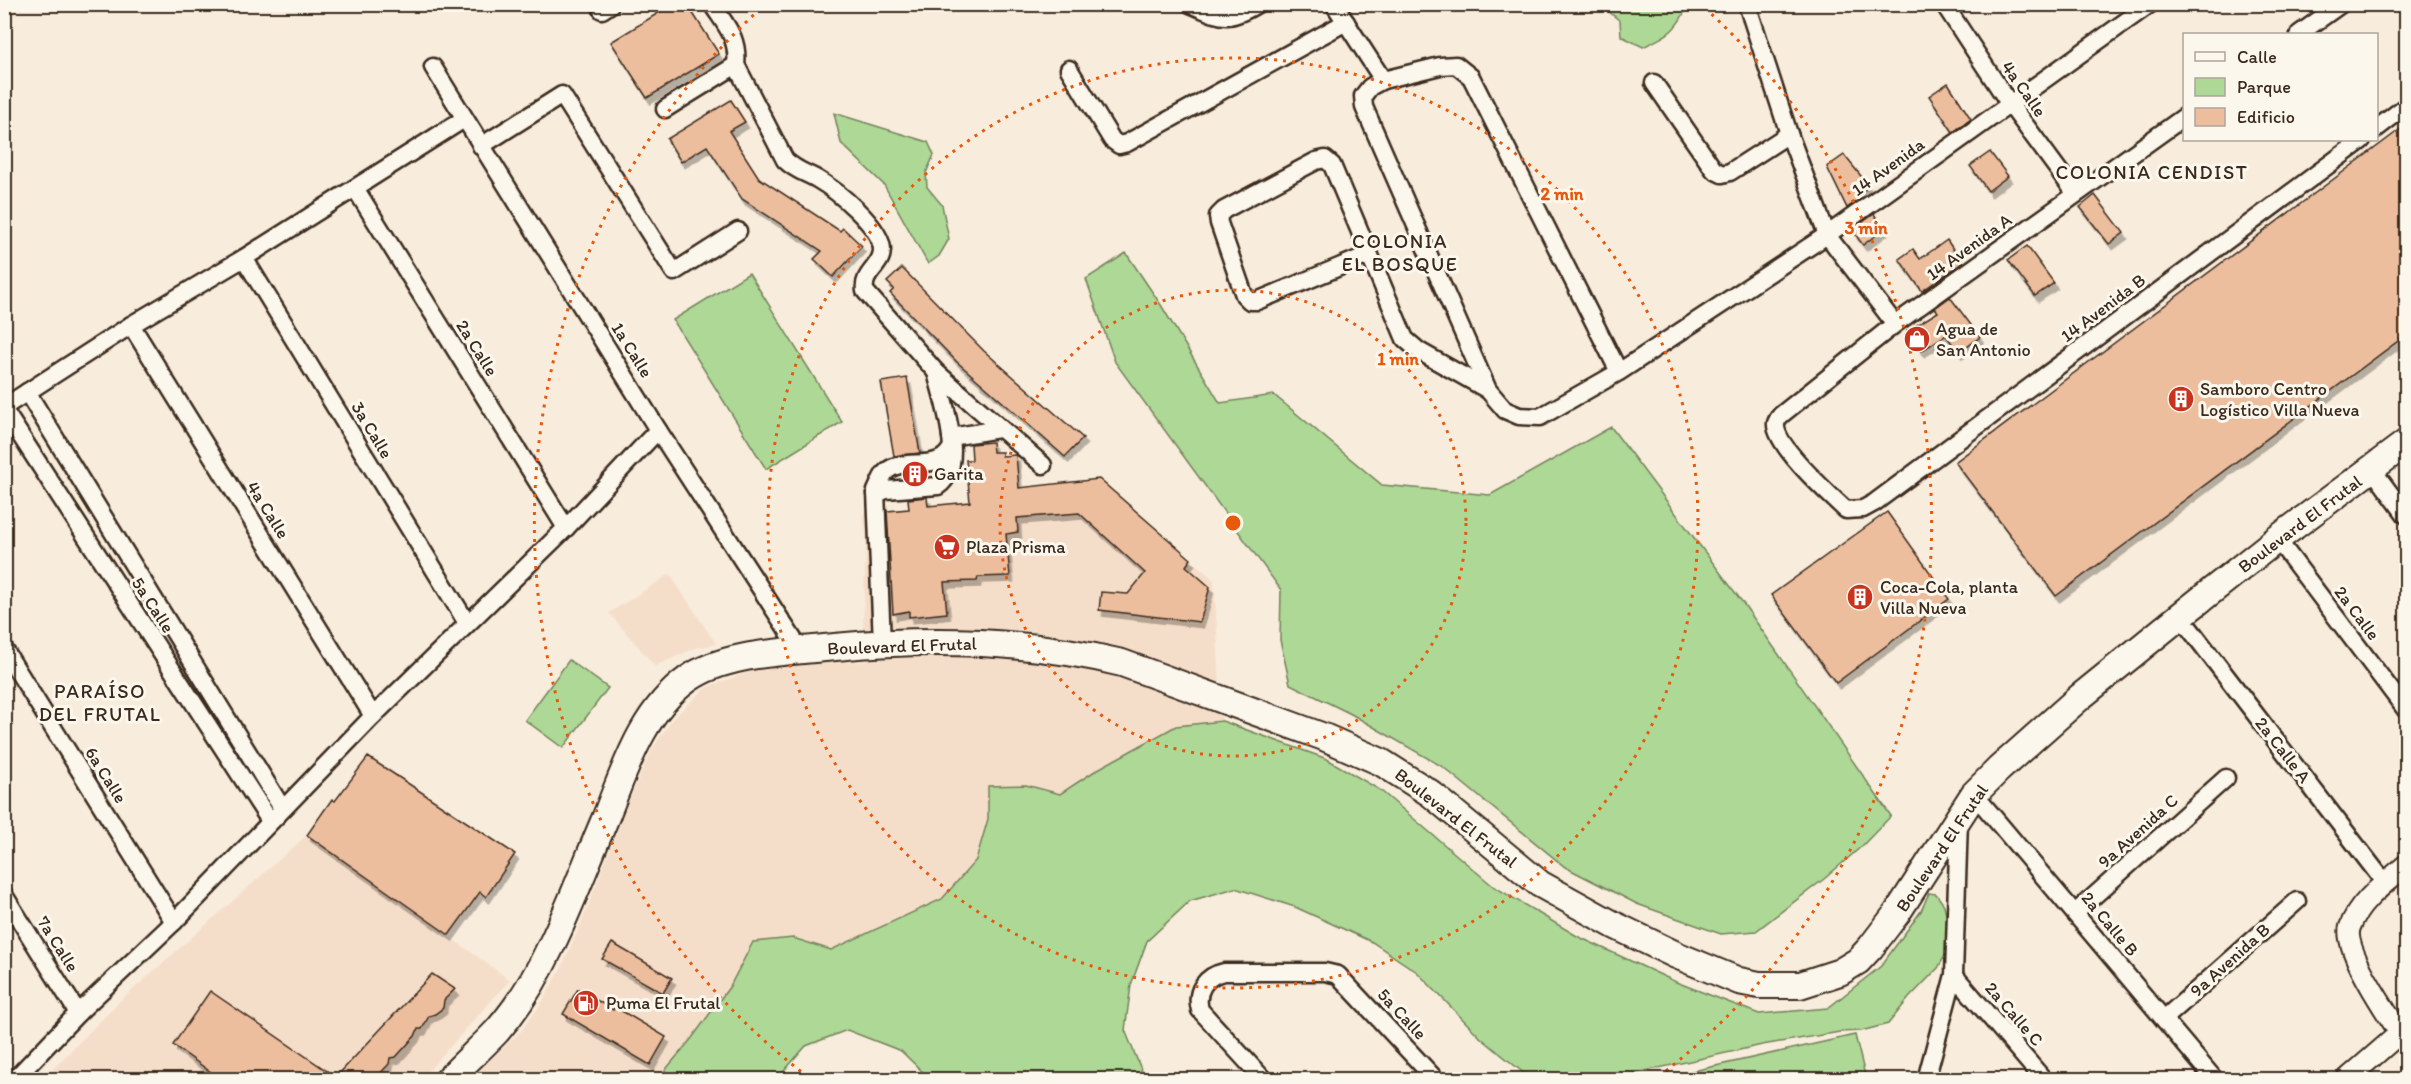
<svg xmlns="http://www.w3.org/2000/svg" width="2411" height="1084" viewBox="0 0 2411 1084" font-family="Itim,sans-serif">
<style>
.built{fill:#f5dec9}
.green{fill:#add896;stroke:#74815a;stroke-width:1.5}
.building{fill:#edbe9d;stroke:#3b2a1e;stroke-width:1.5;filter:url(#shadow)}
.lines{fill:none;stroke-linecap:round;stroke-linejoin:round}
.minor-casing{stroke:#3b2a1e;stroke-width:21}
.tertiary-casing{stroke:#3b2a1e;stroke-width:24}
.primary-casing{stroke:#3b2a1e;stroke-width:30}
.minor{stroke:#fbf7ec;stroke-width:16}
.tertiary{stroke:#fbf7ec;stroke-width:20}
.primary{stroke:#fbf7ec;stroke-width:26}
.ring{fill:none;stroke:#e8590c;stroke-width:3;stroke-dasharray:3 6}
.labels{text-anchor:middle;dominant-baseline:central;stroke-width:6;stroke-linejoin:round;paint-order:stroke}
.street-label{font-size:18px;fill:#3b2a1e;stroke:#fbf7ec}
.poi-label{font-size:18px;fill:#3b2a1e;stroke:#fbf7ec;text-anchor:start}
.neighbourhood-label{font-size:20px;letter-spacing:1.5px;fill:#3b2a1e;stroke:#fbf7ec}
.centre{fill:#e8590c;stroke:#fbf7ec;stroke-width:3}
.ring-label{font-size:18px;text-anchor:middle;font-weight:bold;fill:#e8590c;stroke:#fbf7ec;stroke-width:6;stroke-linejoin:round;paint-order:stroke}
</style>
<defs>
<filter id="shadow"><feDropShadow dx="3.5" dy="6" stdDeviation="0" flood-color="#0004"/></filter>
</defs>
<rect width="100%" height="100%" fill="#f8ecdc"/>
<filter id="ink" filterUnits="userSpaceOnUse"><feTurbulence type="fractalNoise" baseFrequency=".0167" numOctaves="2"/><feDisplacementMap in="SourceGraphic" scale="12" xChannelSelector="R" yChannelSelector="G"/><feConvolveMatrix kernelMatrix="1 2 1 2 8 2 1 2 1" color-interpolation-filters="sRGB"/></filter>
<g filter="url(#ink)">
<!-- built -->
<g class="built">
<path d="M1099 479 1214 580 1222 721 1176 726 1098 769 1060 794 1026 785 988 786V819L976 861 943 898 830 950 793 938 753 942 730 986 692 1038 657 1079 468 1080 520 1032 539 1007 561 969 582 921 629 800 651 751 673 718 707 687 751 671 807 663 866 661 863 630 866 542 864 513 976 501 975 493Z"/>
<path d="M670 574 716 644 696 648 655 666 609 613Z"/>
<path d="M307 835 510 980 421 1079 42 1080 120 1001Z"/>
</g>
<!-- green -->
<g class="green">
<path d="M1601 5 1688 4V5C1676 32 1668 35 1643 47L1621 36 1620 21Z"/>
<path d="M834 113 928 142 934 155 926 173 927 187 942 205 949 239 939 256 928 264 884 185 841 143Z"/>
<path d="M1126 253 1161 305 1220 403 1274 395 1382 485 1490 495 1611 427 1743 603 1891 816 1862 846 1824 879 1756 931 1721 934 1637 904 1565 867 1443 767 1351 714 1290 684 1280 640 1281 590 1115 362 1086 279Z"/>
<path d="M749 273 842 422 766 469 673 320Z"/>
<path d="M569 660 608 688 563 748 525 720Z"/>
<path d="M1222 721 1327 759 1380 790 1493 886 1577 936 1676 982 1759 1014 1828 1008 1881 966 1921 911 1929 893 1936 894 1944 905 1947 919V952L1938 968 1909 998 1888 1024 1861 1031 1840 1032 1762 1045 1636 1073 1637 1079H1531L1481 1038 1417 972 1372 942 1295 907 1235 888 1190 901 1147 941 1131 985 1125 1030 1145 1079H930L901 1051 847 1030 806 1046 777 1079 657 1080 692 1038 730 986 753 942 793 938 831 950 942 899 976 860 988 819V786L1026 785 1060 794 1098 769 1176 726Z"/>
<path d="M1855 1035 1866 1079H1657Z"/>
</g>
<!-- building -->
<g class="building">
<path d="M673 4H687L719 54 647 98 611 42Z"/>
<path d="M1948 83 1971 119 1953 132 1929 96Z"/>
<path d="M731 100 745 122 729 131 759 178 840 231 843 228 862 246 833 277 814 259 822 251 742 199 707 146 681 162 667 139Z"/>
<path d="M2406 125V335L2056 596 1955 462Z"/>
<path d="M1990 152 2008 176 1988 191 1970 166Z"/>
<path d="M1844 155 1869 186 1859 195 1861 198 1847 208 1827 167Z"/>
<path d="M2095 195 2124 233 2109 244 2080 207Z"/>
<path d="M1874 214 1884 229 1863 245 1854 233 1858 230 1856 227Z"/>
<path d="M1947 240 1962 263 1922 291 1899 259 1913 249 1920 259Z"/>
<path d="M2027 246 2054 283 2035 296 2008 260Z"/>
<path d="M902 268 984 351 1083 438 1065 457 957 362 890 293 894 289 887 282Z"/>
<path d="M1950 297 1980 337 1959 353 1946 335 1921 351 1907 331 1938 312 1935 308Z"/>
<path d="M907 378 920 453 894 456 881 382Z"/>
<path d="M992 442 993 452H1002V456L1016 455 1019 488 1099 479 1191 559 1186 566 1210 587 1200 622 1099 610 1101 592 1128 594 1145 573 1079 513 1017 518 1018 532 1006 534 1010 576 978 577 977 581 944 582 947 613 909 617V611L893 614 887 511 909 509 908 499 927 497 928 506 970 502 966 460H972L971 444Z"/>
<path d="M1887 512 1949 599 1836 683 1771 595Z"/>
<path d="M368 757 515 854 486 897 480 892 449 935 307 835 332 799 335 801Z"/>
<path d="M612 943 672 978 663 993 602 959Z"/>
<path d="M432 974 455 989 444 1000 443 1008 435 1014 429 1016 422 1029H418L415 1036 396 1057 390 1058 389 1064 374 1080H222L173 1045 210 991 336 1077Z"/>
<path d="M578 989 613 1010 615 1007 666 1037 650 1065 563 1014Z"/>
</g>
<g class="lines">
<defs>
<g id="minor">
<path d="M712 4C726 26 739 38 736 65L785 160C795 170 806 173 817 179 836 190 882 227 882 250 882 267 862 272 865 291L936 372 1043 465"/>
<path d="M1190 4C1222 17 1226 23 1257 4"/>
<path d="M1334 4 1383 80"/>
<path d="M1747 4 1789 134 1827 235 1895 324"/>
<path d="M1944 4 2009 103 2076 194"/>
<path d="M602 10 611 4"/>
<path d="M2299 34 2341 4"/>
<path d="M433 67 658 430 801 651"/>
<path d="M1069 69 1112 140 1119 145 1127 143 1346 22"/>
<path d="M1654 83 1714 170 1722 174 1730 172 1789 134"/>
<path d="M665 109 736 65"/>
<path d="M2184 117 1895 324 1781 415C1779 417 1777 420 1776 423 1773 444 1831 496 1846 510L1863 509 1874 503 2362 140"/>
<path d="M2376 129 2406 106"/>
<path d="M481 146 562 95 674 272 738 231"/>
<path d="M355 188 566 528"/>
<path d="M1368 255 1257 301H1250L1244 295 1219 223 1218 216 1224 210 1316 161 1325 159 1332 165 1405 339 1419 351 1488 390"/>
<path d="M244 258 467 623"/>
<path d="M131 325 373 716"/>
<path d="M1619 372 1471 77 1456 65 1440 66 1383 80 1370 87 1363 96 1364 107 1488 390 1505 410 1519 416 1540 417 1619 372 1827 235 2150 4"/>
<path d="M27 392 282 808"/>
<path d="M4 407 131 325 244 258 464 119"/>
<path d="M4 410 270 821"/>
<path d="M951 437 999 429"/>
<path d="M2372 469 2406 515"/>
<path d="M876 494 886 490 938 486C967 467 943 401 936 372"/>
<path d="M2277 539 2406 710"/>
<path d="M2180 616 2385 883"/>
<path d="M882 644 876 491C879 485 881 478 885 473 901 455 937 473 950 450"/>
<path d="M4 649 174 922"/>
<path d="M1974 794 2215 1080"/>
<path d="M4 895 78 1013"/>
<path d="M2075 913 2226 778"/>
<path d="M1954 975 2044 1080"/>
<path d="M2164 1019 2297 901"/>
<path d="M14 1080 78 1013 174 922 373 716 566 528 658 430"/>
<path d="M1264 1080 1200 1010C1195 991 1205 976 1224 972H1325L1338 975 1436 1080"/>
<path d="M1926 1080 1954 975 1959 820"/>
</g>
<g id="tertiary">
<path d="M2406 865C2387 882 2359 901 2350 927 2342 949 2392 1021 2406 1042"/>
<path d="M2346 1080 2400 1033"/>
</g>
<path id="primary" d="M448 1080C464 1063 481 1048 497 1031 519 1006 537 976 551 946 571 905 587 861 605 819 625 769 642 712 688 679 726 652 790 652 835 647 931 638 1028 640 1122 663L1324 737 1381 762 1430 793 1540 884 1614 925 1676 955 1739 981 1759 985H1800L1840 972 1858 961 1871 947 1897 913 1974 794 1999 769 2080 697 2180 616 2277 539 2406 443"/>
</defs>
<!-- minor casing -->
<use href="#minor" class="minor-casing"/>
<!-- tertiary casing -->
<use href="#tertiary" class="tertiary-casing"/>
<!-- primary casing -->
<use href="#primary" class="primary-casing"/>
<!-- minor -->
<use href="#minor" class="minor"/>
<!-- tertiary -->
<use href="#tertiary" class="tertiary"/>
<!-- primary -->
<use href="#primary" class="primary"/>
</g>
</g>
<!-- distance rings -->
<g class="ring">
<circle cx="1233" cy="523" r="233"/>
<circle cx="1233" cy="523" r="465"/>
<path d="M808 1077A698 698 0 0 1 761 8M1705 8A698 698 0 0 1 1658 1077"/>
</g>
<!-- icons -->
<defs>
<symbol id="shop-disc" viewBox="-11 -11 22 22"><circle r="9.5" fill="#c8321e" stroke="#fbf7ec"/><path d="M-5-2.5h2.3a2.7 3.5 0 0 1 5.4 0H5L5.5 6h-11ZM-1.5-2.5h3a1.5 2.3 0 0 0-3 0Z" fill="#fff"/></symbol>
<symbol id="building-disc" viewBox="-11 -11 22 22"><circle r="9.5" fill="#c8321e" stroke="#fbf7ec"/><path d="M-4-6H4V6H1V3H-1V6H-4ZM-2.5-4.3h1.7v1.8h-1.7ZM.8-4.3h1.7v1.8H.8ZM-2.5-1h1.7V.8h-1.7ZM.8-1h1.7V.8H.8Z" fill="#fff"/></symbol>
<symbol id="supermarket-disc" viewBox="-11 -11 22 22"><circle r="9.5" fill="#c8321e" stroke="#fbf7ec"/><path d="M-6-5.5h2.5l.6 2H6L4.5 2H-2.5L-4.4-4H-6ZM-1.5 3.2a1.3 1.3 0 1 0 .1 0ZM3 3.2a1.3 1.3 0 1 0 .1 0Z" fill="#fff"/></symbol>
<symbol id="fuel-disc" viewBox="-11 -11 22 22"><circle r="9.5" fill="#c8321e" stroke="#fbf7ec"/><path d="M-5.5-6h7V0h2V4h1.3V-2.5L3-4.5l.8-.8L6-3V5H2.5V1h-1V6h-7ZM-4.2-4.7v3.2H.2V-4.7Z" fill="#fff"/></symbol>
</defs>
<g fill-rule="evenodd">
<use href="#shop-disc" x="1902" y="324" width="30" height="30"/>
<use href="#building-disc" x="2166" y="384" width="30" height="30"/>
<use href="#building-disc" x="900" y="459" width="30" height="30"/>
<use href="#supermarket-disc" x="932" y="532" width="30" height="30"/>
<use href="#building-disc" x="1845" y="582" width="30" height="30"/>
<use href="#fuel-disc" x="571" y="988" width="30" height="30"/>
</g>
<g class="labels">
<!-- street labels -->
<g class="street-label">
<text transform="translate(2024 89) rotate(55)">4a Calle</text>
<text transform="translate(1888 167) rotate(-36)">14 Avenida</text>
<text transform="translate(1969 247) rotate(-36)">14 Avenida A</text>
<text transform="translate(2103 308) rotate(-37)">14 Avenida B</text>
<text transform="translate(477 348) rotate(58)">2a Calle</text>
<text transform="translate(632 350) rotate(58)">1a Calle</text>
<text transform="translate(372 430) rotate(59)">3a Calle</text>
<text transform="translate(268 510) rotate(58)">4a Calle</text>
<text transform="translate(2300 524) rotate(-37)">Boulevard El Frutal</text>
<text transform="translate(153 605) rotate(57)">5a Calle</text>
<text transform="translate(2357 613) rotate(53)">2a Calle</text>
<text transform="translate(902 646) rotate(-2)">Boulevard El Frutal</text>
<text transform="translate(2283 750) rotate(52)">2a Calle A</text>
<text transform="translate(106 775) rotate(58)">6a Calle</text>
<text transform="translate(1456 818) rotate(38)">Boulevard El Frutal</text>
<text transform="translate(2138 831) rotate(-42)">9a Avenida C</text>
<text transform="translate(1942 848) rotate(-56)">Boulevard El Frutal</text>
<text transform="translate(2110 924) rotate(50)">2a Calle B</text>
<text transform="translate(58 944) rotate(58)">7a Calle</text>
<text transform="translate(2230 960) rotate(-42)">9a Avenida B</text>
<text transform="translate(1402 1014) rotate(47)">5a Calle</text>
<text transform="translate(2014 1014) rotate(49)">2a Calle C</text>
</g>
<!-- poi labels -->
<g class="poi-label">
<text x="1936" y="329">Agua de<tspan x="1936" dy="21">San Antonio</tspan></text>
<text x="2200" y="389">Samboro Centro<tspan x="2200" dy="21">Logístico Villa Nueva</tspan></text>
<text x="934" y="474">Garita</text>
<text x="966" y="547">Plaza Prisma</text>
<text x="1880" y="587">Coca-Cola, planta<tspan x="1880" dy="21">Villa Nueva</tspan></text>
<text x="606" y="1003">Puma El Frutal</text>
</g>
<!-- neighbourhood labels -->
<g class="neighbourhood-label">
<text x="2152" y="172">COLONIA CENDIST</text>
<text x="1400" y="241">COLONIA<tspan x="1400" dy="23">EL BOSQUE</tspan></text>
<text x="100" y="691">PARAÍSO<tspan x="100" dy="23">DEL FRUTAL</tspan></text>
</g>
</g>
<circle cx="1233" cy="523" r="9" class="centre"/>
<g class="ring-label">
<text x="1562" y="200">2 min</text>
<text x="1866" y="234">3 min</text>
<text x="1398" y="365">1 min</text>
</g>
<!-- margin -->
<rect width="2411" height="1084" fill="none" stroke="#fbf7ec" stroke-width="24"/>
<rect x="12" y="12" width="2387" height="1060" fill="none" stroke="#3b2a1e" stroke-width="2" filter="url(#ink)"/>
<!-- legend -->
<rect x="2183" y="33" width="195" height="108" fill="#fbf7ec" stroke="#aea59a" stroke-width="1.5"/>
<rect x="2195" y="52" width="30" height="9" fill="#fbf7ec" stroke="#aea59a" stroke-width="1.5"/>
<text x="2237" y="63" font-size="18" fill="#3b2a1e">Calle</text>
<rect x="2195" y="78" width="30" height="18" fill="#add896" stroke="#aea59a" stroke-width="1.5"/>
<text x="2237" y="93" font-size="18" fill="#3b2a1e">Parque</text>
<rect x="2195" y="108" width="30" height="18" fill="#edbe9d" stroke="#aea59a" stroke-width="1.5"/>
<text x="2237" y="123" font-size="18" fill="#3b2a1e">Edificio</text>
</svg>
